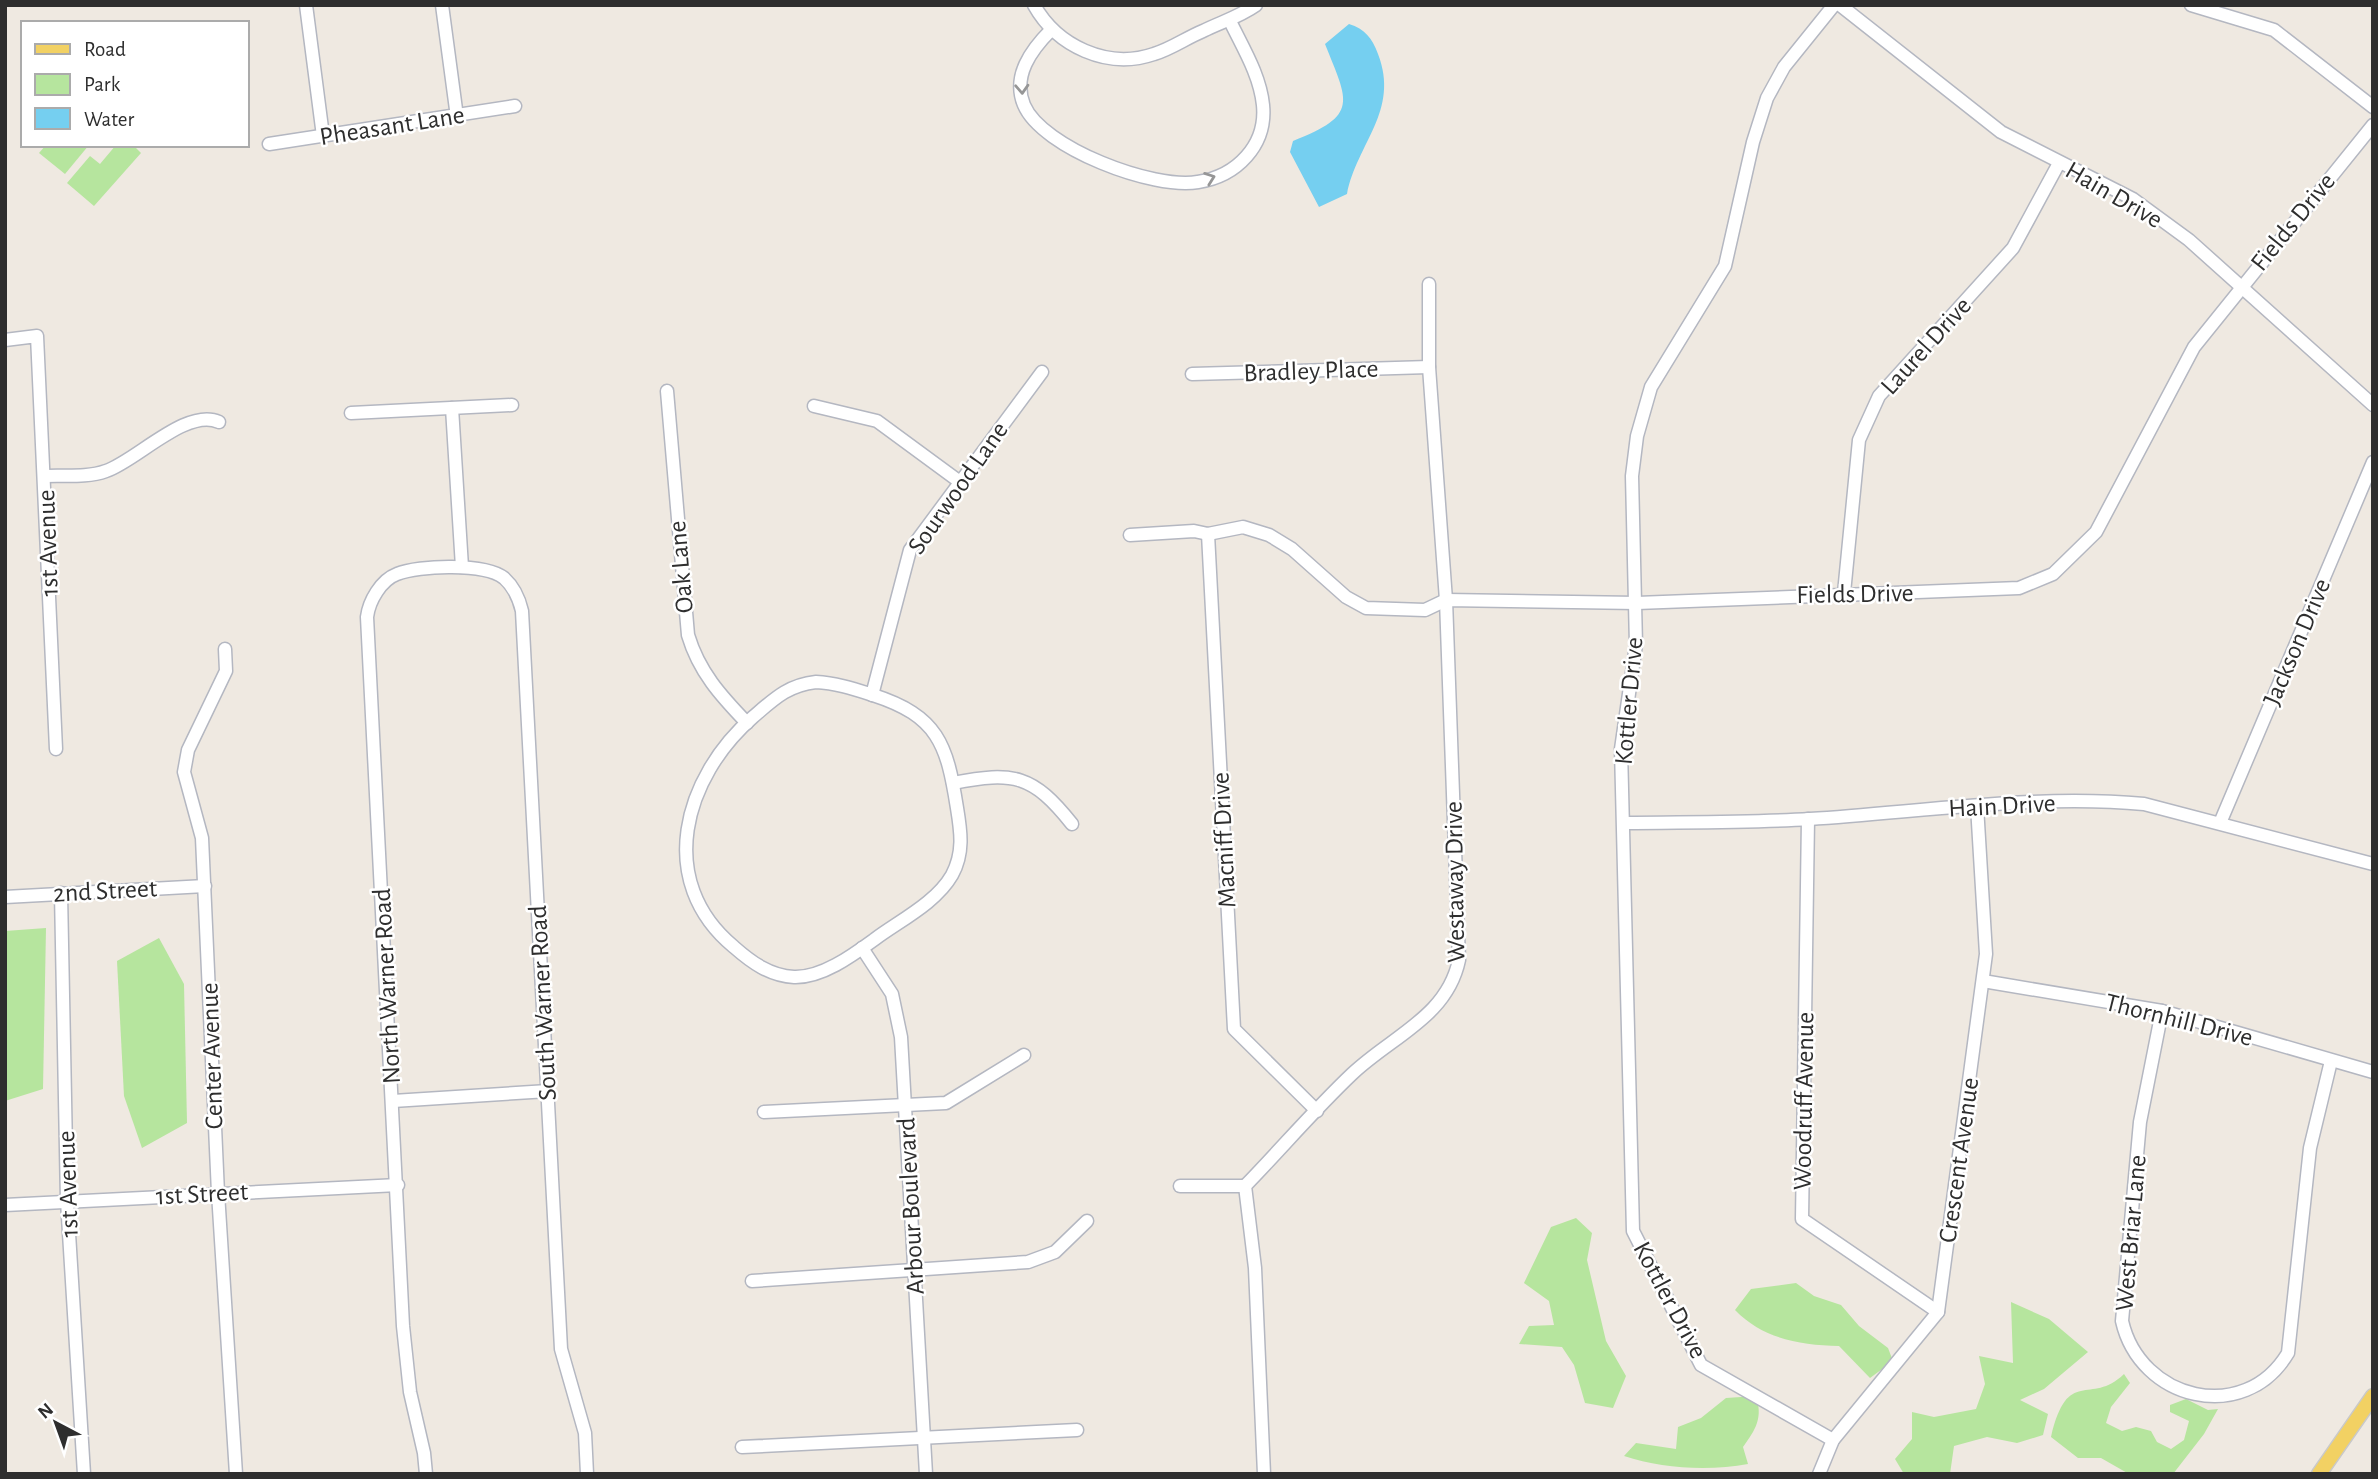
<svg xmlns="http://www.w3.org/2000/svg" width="2378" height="1479" viewBox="0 0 2378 1479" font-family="'Alegreya Sans',sans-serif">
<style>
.green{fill:#b6e59e}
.water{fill:#75cff0}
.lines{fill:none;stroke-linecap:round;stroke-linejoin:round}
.minor-casing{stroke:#b4b7c1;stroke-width:15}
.major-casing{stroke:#c9c9c9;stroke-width:17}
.minor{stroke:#fff;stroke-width:12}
.major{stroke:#f2d163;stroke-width:14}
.oneway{stroke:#969696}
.labels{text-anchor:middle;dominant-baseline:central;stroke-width:5;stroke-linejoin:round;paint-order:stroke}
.street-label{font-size:26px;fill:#2e2e2e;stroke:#fff}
</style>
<rect width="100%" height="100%" fill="#efe9e1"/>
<!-- green -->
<g class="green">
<path d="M46 145H89L65 174 39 153Z"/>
<path d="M116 145H133L141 153 94 206 67 183 90 156 100 164Z"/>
<path d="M46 928 43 1089 5 1101V931Z"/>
<path d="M159 938 184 984 187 1123 142 1148 124 1096 117 961Z"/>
<path d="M1576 1218 1592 1233 1587 1260 1606 1341 1626 1376 1613 1408 1585 1403 1574 1365 1562 1347 1519 1344 1529 1326 1554 1325 1549 1301 1524 1283 1551 1227Z"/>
<path d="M1796 1283 1814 1296 1841 1305 1859 1326 1888 1348 1893 1361 1870 1378 1839 1346C1800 1345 1763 1339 1735 1310L1751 1289Z"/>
<path d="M2011 1302 2049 1319 2088 1352 2044 1389 2020 1400 2048 1414 2043 1435 2017 1443 1987 1437 1954 1446 1950 1474H1904L1895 1459 1912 1439V1412L1934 1417 1976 1409 1985 1384 1979 1356 2013 1363Z"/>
<path d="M2124 1374 2130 1383 2111 1407 2106 1423 2122 1431 2136 1427 2151 1431 2157 1442 2171 1449 2184 1440 2189 1421 2170 1412V1405L2186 1399 2208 1410 2218 1409 2204 1434 2173 1474H2129L2101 1458H2078L2051 1437C2068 1365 2090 1407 2124 1374Z"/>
<path d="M1756 1396C1763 1418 1756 1429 1743 1447L1748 1464C1710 1471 1662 1469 1624 1456L1636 1443 1676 1449 1678 1427 1701 1418 1726 1398Z"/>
</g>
<!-- water -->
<path class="water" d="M1349 24C1365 29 1372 38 1378 54 1400 111 1357 143 1347 194L1319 207 1290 152 1293 141C1360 115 1348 102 1325 44Z"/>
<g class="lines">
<defs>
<g id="minor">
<path d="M306 5 323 136"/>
<path d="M442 5 457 117"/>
<path d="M1034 5C1057 46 1107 70 1154 54 1171 49 1186 38 1203 31 1221 22 1239 17 1256 5"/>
<path d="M1840 5 2001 132 2133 199 2189 240 2373 405"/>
<path d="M2191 5 2274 30 2373 107"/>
<path d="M1051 30C1031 50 1012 76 1024 105 1042 148 1154 190 1198 182 1237 176 1267 145 1263 105 1260 75 1243 48 1230 21"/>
<path d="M269 144 515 106"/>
<path d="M5 340 37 336 56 749"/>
<path d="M1192 374 1429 367"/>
<path d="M667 391 688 635C699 672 721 696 747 723"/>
<path d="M814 406 877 421 960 482"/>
<path d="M452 408 462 567"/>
<path d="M351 413 512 405"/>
<path d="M45 476C64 475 87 478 106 471 136 461 187 407 219 422"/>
<path d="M1208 534 1234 1029 1317 1111"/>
<path d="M1130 535 1194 531 1208 534 1243 527 1269 535 1292 549 1346 597 1366 608 1425 610 1446 600 1637 603 2019 588 2053 574 2096 532 2194 347 2373 125"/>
<path d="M1844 593 1859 440 1879 396 2013 248 2059 163"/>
<path d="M225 649 226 671 188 750 184 772 202 838 218 1193 236 1474"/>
<path d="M816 682C836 683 854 689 873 695 938 716 947 744 957 808 961 832 964 853 952 875 936 903 899 921 875 939 853 955 822 978 794 977 770 976 751 962 734 947 654 881 684 777 753 717 774 699 788 685 816 682Z"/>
<path d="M872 695 910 550 1042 372"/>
<path d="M953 783C1014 771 1033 775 1072 824"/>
<path d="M1808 819 1802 1219 1938 1312"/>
<path d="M1625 823C1686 822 1749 823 1810 819 1921 812 2034 794 2144 804L2373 864"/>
<path d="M2220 823 2373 462"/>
<path d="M61 893 67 1201 84 1474"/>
<path d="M5 897 205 886"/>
<path d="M862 948 892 994 901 1037 926 1474"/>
<path d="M1983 981 2162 1011 2373 1072"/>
<path d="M2162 1011 2140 1122 2122 1321C2140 1400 2244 1426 2288 1353L2310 1148 2331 1061"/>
<path d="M393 1101 548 1091"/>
<path d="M764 1112 946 1103 1024 1055"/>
<path d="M1180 1186H1245"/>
<path d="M5 1205 398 1185"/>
<path d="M752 1281 1028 1262 1055 1252 1087 1221"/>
<path d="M1833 1440 1701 1365 1633 1231 1621 749 1636 645 1632 476 1637 436 1651 387 1725 266 1753 142 1767 98 1784 67 1834 5"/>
<path d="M742 1447 1077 1430"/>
<path d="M426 1474 424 1453 410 1392 403 1326 367 617C369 601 381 580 397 574 419 565 485 563 504 578 514 587 519 598 522 611L561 1349 585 1433 587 1474"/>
<path d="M1264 1474 1255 1268 1245 1186C1281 1149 1315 1109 1352 1074 1392 1036 1447 1017 1459 960L1446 600 1429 367V284"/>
<path d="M1819 1474 1833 1440 1938 1312 1986 954 1977 806"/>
</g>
<path id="major" d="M2319 1474 2373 1396"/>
</defs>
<!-- minor casing -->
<use href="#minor" class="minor-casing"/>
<!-- major casing -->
<use href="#major" class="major-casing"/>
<!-- minor -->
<use href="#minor" class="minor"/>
<!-- major -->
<use href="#major" class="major"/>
</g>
<!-- one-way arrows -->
<defs><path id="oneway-chevron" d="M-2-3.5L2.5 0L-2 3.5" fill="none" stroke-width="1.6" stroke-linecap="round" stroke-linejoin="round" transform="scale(1.75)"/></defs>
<g class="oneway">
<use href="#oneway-chevron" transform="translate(1022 89) rotate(87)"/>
<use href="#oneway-chevron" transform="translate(1210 178) rotate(-20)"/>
</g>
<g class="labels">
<!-- street labels -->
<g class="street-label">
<text transform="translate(392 126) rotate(-9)">Pheasant Lane</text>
<text transform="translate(2114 195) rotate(30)">Hain Drive</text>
<text transform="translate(2293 222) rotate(-51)">Fields Drive</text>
<text transform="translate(1926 346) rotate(-48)">Laurel Drive</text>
<text transform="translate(1311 371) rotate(-2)">Bradley Place</text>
<text transform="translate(958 488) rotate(-55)">Sourwood Lane</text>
<text transform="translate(48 543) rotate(-92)">1st Avenue</text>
<text transform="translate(681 567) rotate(-95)">Oak Lane</text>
<text transform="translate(1855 594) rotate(-1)">Fields Drive</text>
<text transform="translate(2297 642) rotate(-67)">Jackson Drive</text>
<text transform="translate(1629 701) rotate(-85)">Kottler Drive</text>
<text transform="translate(2002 806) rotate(-3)">Hain Drive</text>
<text transform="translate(1224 840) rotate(-93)">Macniff Drive</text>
<text transform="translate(1455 882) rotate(-91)">Westaway Drive</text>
<text transform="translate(105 891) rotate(-3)">2nd Street</text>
<text transform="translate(387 986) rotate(-93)">North Warner Road</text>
<text transform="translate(543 1003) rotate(-93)">South Warner Road</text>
<text transform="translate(2179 1020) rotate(14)">Thornhill Drive</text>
<text transform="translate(212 1056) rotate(-92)">Center Avenue</text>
<text transform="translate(1804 1101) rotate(-89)">Woodruff Avenue</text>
<text transform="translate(1959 1160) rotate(-82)">Crescent Avenue</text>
<text transform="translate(68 1184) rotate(-92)">1st Avenue</text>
<text transform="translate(202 1194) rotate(-3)">1st Street</text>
<text transform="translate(911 1206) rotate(-93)">Arbour Boulevard</text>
<text transform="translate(2131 1233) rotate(-85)">West Briar Lane</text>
<text transform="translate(1670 1300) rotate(62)">Kottler Drive</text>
</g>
</g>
<!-- border -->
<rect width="2378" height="1479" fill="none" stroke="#2e2e2e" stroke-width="14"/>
<!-- legend -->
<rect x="21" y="21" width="228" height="126" fill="#ffffff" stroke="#ababab" stroke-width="2"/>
<rect x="35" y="44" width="35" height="10" fill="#f2d163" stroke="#ababab" stroke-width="2"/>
<text x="84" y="56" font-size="21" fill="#2e2e2e">Road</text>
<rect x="35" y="74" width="35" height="21" fill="#b6e59e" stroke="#ababab" stroke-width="2"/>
<text x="84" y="91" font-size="21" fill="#2e2e2e">Park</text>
<rect x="35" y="108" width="35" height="21" fill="#75cff0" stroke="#ababab" stroke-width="2"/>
<text x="84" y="126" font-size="21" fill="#2e2e2e">Water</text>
<!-- north arrow -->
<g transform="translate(56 1423) rotate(319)" stroke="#ffffff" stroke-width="5" paint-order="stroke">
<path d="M0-5L12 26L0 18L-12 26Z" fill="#2e2e2e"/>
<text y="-10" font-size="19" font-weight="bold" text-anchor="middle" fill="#2e2e2e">N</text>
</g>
</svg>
